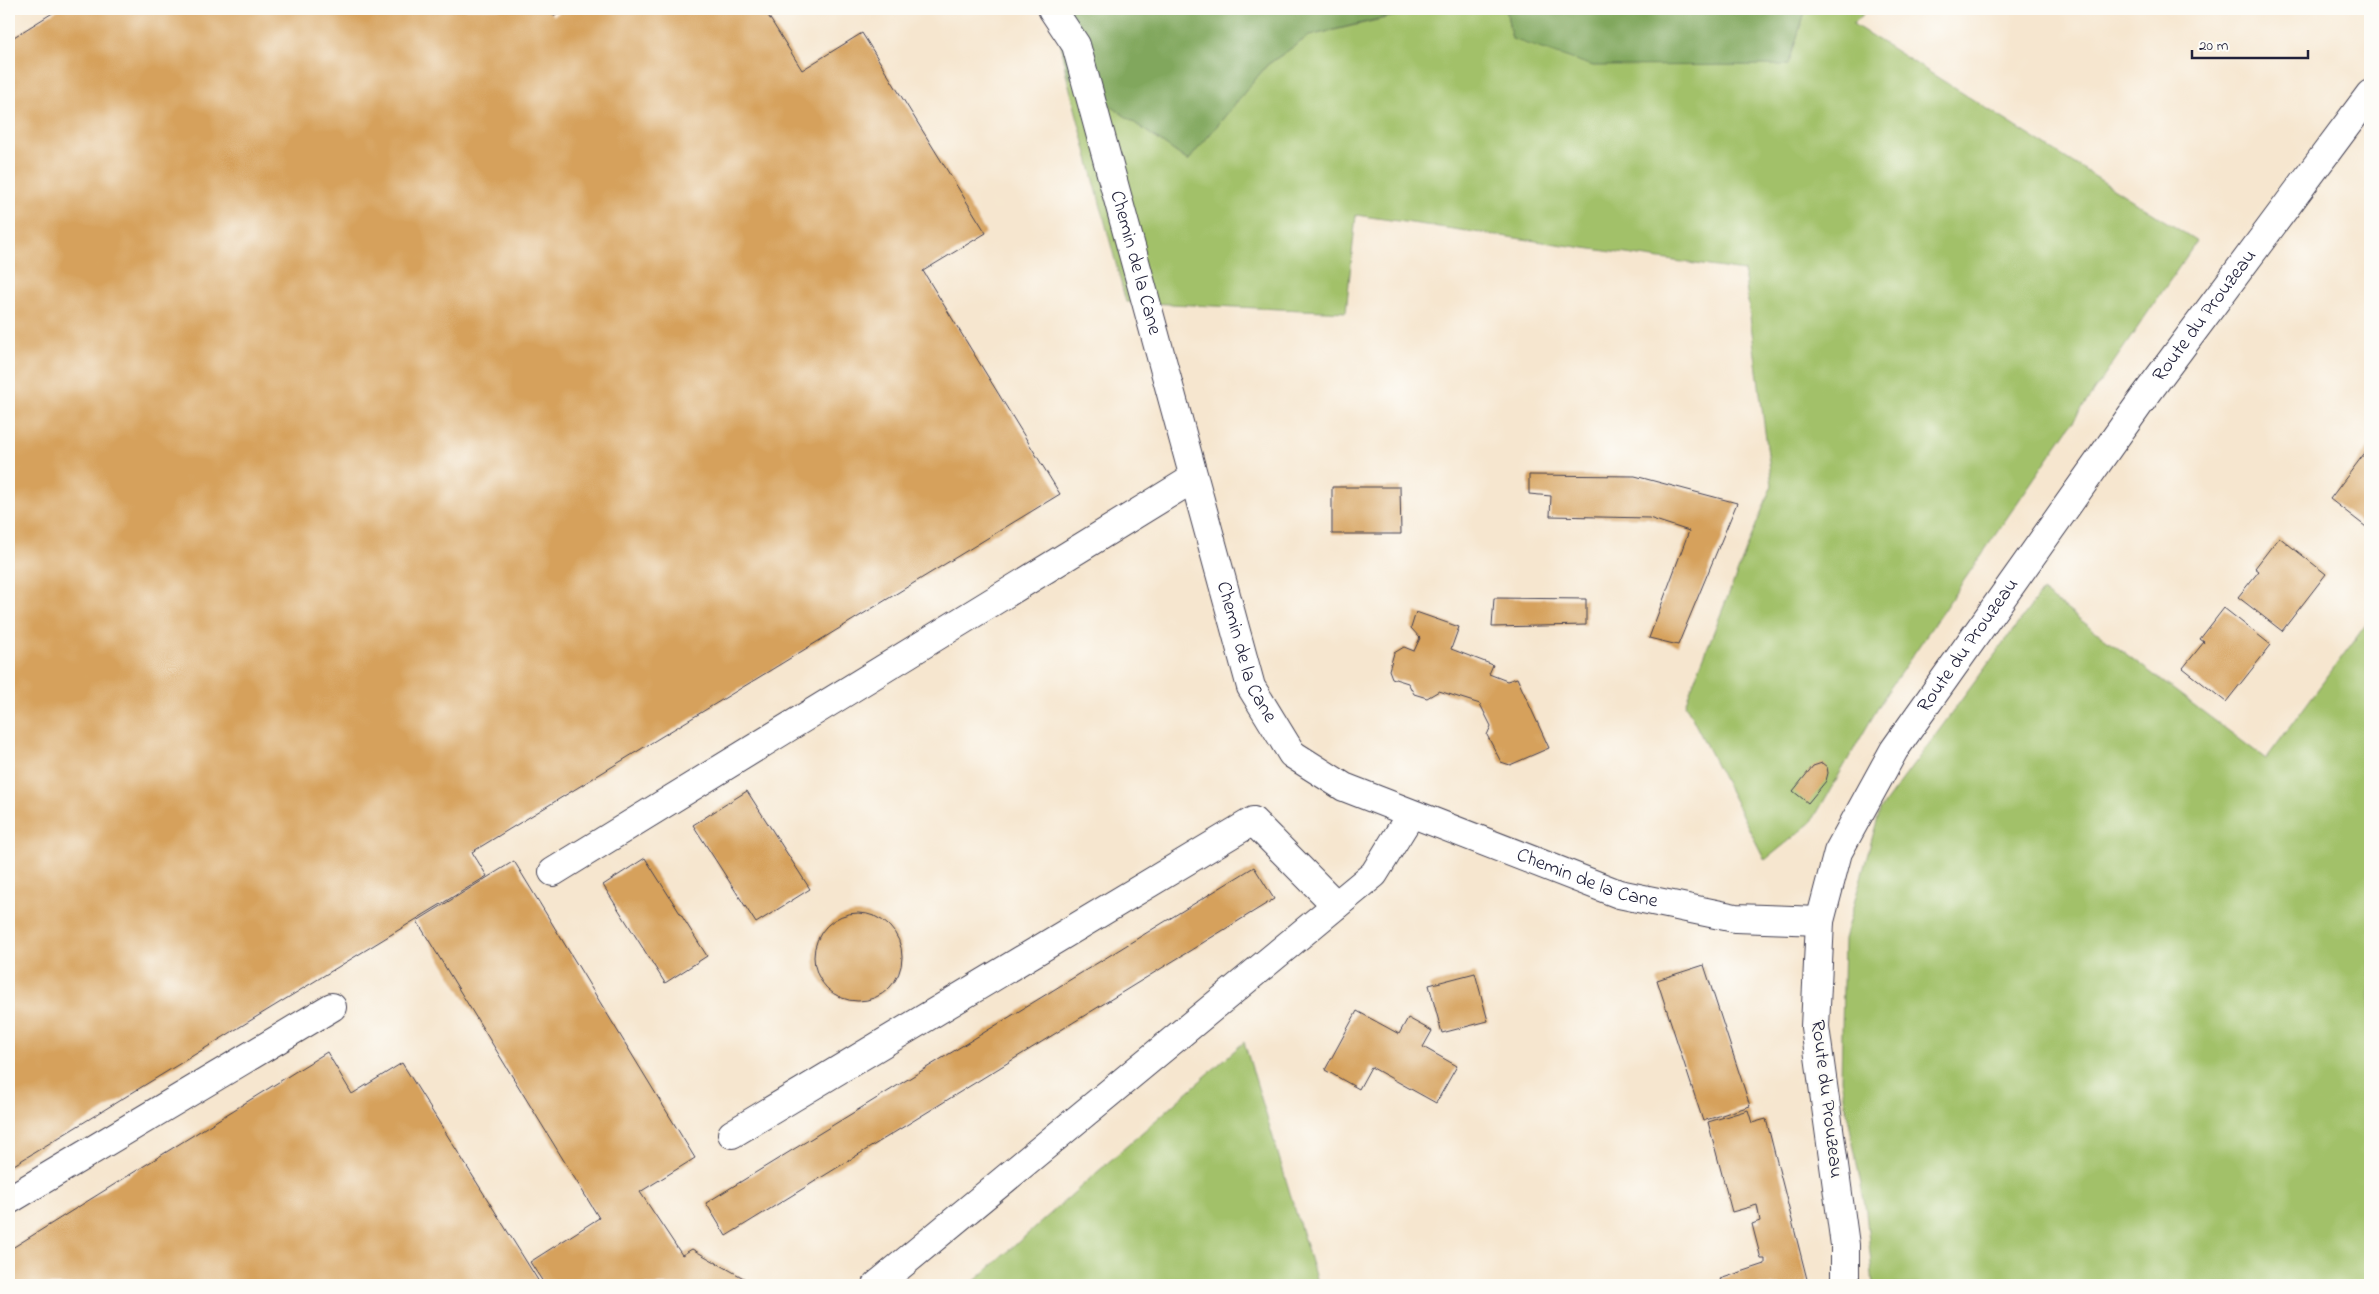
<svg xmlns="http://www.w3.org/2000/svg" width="2379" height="1294" viewBox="0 0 2379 1294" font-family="'Indie Flower',sans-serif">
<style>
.green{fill:#a2c169;stroke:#627252}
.forest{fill:#81a75d;stroke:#52644c}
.building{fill:#d6a15c}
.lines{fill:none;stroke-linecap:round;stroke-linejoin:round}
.minor-casing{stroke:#423f51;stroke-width:30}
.minor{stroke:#fff;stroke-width:28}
.labels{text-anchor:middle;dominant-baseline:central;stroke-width:5;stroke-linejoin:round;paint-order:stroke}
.street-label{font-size:20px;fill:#22223b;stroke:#fdfcf7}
</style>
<rect width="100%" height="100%" fill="#fdfcf7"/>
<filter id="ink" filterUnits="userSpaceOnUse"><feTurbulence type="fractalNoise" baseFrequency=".02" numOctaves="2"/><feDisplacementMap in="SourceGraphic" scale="10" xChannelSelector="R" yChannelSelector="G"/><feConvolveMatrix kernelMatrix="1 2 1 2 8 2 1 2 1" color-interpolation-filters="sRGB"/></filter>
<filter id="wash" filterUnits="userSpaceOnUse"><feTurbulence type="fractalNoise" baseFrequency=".0096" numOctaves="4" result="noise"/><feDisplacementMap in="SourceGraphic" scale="20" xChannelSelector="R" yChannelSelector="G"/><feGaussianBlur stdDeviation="1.12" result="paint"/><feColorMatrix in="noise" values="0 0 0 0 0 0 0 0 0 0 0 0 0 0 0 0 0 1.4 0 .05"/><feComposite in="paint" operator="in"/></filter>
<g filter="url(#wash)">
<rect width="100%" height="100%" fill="#f6e6cf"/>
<!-- green -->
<g class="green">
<path d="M1403 9H1506L1512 39 1788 65 1806 9H1869L1853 24 2197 241 1886 694 1811 823 1765 860 1685 704 1772 485 1744 271 1356 215 1346 312 1126 302 1066 74 1188 161 1267 65 1309 36 1399 15Z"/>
<path d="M2042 591 2266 759 2370 619V1285H1873L1866 1211 1841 1080 1844 939 1880 810Z"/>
<path d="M1244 1042 1318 1285H970Z"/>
</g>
<!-- forest -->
<g class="forest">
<path d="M1055 9H1403L1399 14 1309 36 1267 65 1188 161 1066 74Z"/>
<path d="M1506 9H1806L1788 65 1593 66 1512 39Z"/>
</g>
<g id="blocks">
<!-- building -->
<g class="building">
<path d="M59 9H549L553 16 565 9H764L802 70 862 33 986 233 923 271 1060 494 472 852 487 876 9 1168V40Z"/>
<path d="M2370 446V530L2330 499Z"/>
<path d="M1529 475 1635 476 1737 503 1678 645 1649 638 1689 531 1649 518 1550 516 1551 496 1529 494Z"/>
<path d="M1332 487H1400L1401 534H1332Z"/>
<path d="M2279 537 2326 574 2282 631 2238 597 2259 571 2255 568Z"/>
<path d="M1494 598 1586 599V625L1492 627Z"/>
<path d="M2224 608 2271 645 2226 702 2183 668 2204 642 2200 639Z"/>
<path d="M1416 612 1459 627 1451 649 1493 665 1489 674 1507 681 1517 678 1549 748 1510 765 1501 762 1487 735 1491 726 1480 704 1439 691 1427 698 1414 694 1408 683 1392 678 1389 670 1394 653 1404 647 1414 651 1420 638 1411 628Z"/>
<path d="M1822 763 1827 767 1828 773 1826 781 1808 803 1793 791 1813 766Z"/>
<path d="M747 791 810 889 756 923 693 825Z"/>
<path d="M645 858 707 956 665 983 603 885Z"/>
<path d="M514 861 695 1158 640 1192 682 1255 692 1249 756 1285H545L530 1262 599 1218 417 921Z"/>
<path d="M1254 867 1274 899 726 1236 706 1203Z"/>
<circle cx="858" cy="957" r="44"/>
<path d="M1704 965 1750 1106 1703 1121 1657 980Z"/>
<path d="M1475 973 1488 1021 1442 1033 1429 985Z"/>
<path d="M1357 1011 1399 1034 1408 1018 1432 1031 1423 1047 1457 1066 1436 1103 1371 1067 1359 1089 1325 1070Z"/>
<path d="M327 1052 352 1094 402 1063 541 1285H9V1250Z"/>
<path d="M1748 1110 1752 1123 1766 1119 1808 1283 1797 1285H1723L1720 1279 1765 1264V1259H1761L1752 1224 1760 1221 1757 1205 1732 1212 1708 1122Z"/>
</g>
</g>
</g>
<g filter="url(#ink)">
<use href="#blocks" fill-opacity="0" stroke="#423f51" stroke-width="1"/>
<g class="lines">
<defs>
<g id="minor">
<path id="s1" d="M1052 9 1076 45 1251 687 1292 754 1344 787 1619 894 1735 918 1820 921"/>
<path d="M553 872 1194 478"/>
<path d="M732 1134 1253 821 1336 905"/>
<path d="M9 1200 332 1007"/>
<path d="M877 1285 1374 874 1411 814"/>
<path id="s2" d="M1845 1285V1245L1815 1027 1820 921 1838 852 1894 750 2145 396 2370 94"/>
</g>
</defs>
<!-- minor casing -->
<use href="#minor" class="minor-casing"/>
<!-- minor -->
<use href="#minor" class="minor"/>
</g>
</g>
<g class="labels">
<!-- street labels -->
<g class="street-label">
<text stroke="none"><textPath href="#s1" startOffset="269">Chemin de la Cane</textPath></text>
<text stroke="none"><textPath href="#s2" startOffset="1088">Route du Prouzeau</textPath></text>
<text stroke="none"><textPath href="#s2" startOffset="682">Route du Prouzeau</textPath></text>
<text stroke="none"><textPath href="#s1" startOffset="674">Chemin de la Cane</textPath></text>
<text stroke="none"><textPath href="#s1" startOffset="1109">Chemin de la Cane</textPath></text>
<text transform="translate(1826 1099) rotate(83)">Route du Prouzeau</text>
</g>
</g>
<!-- margin -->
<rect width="2379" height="1294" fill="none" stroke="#fdfcf7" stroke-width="30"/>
<!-- scale -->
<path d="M2192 50v8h116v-8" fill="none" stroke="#22223b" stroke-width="2.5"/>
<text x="2199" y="50" font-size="15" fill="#22223b" stroke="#fdfcf7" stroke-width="4" paint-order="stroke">20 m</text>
</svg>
